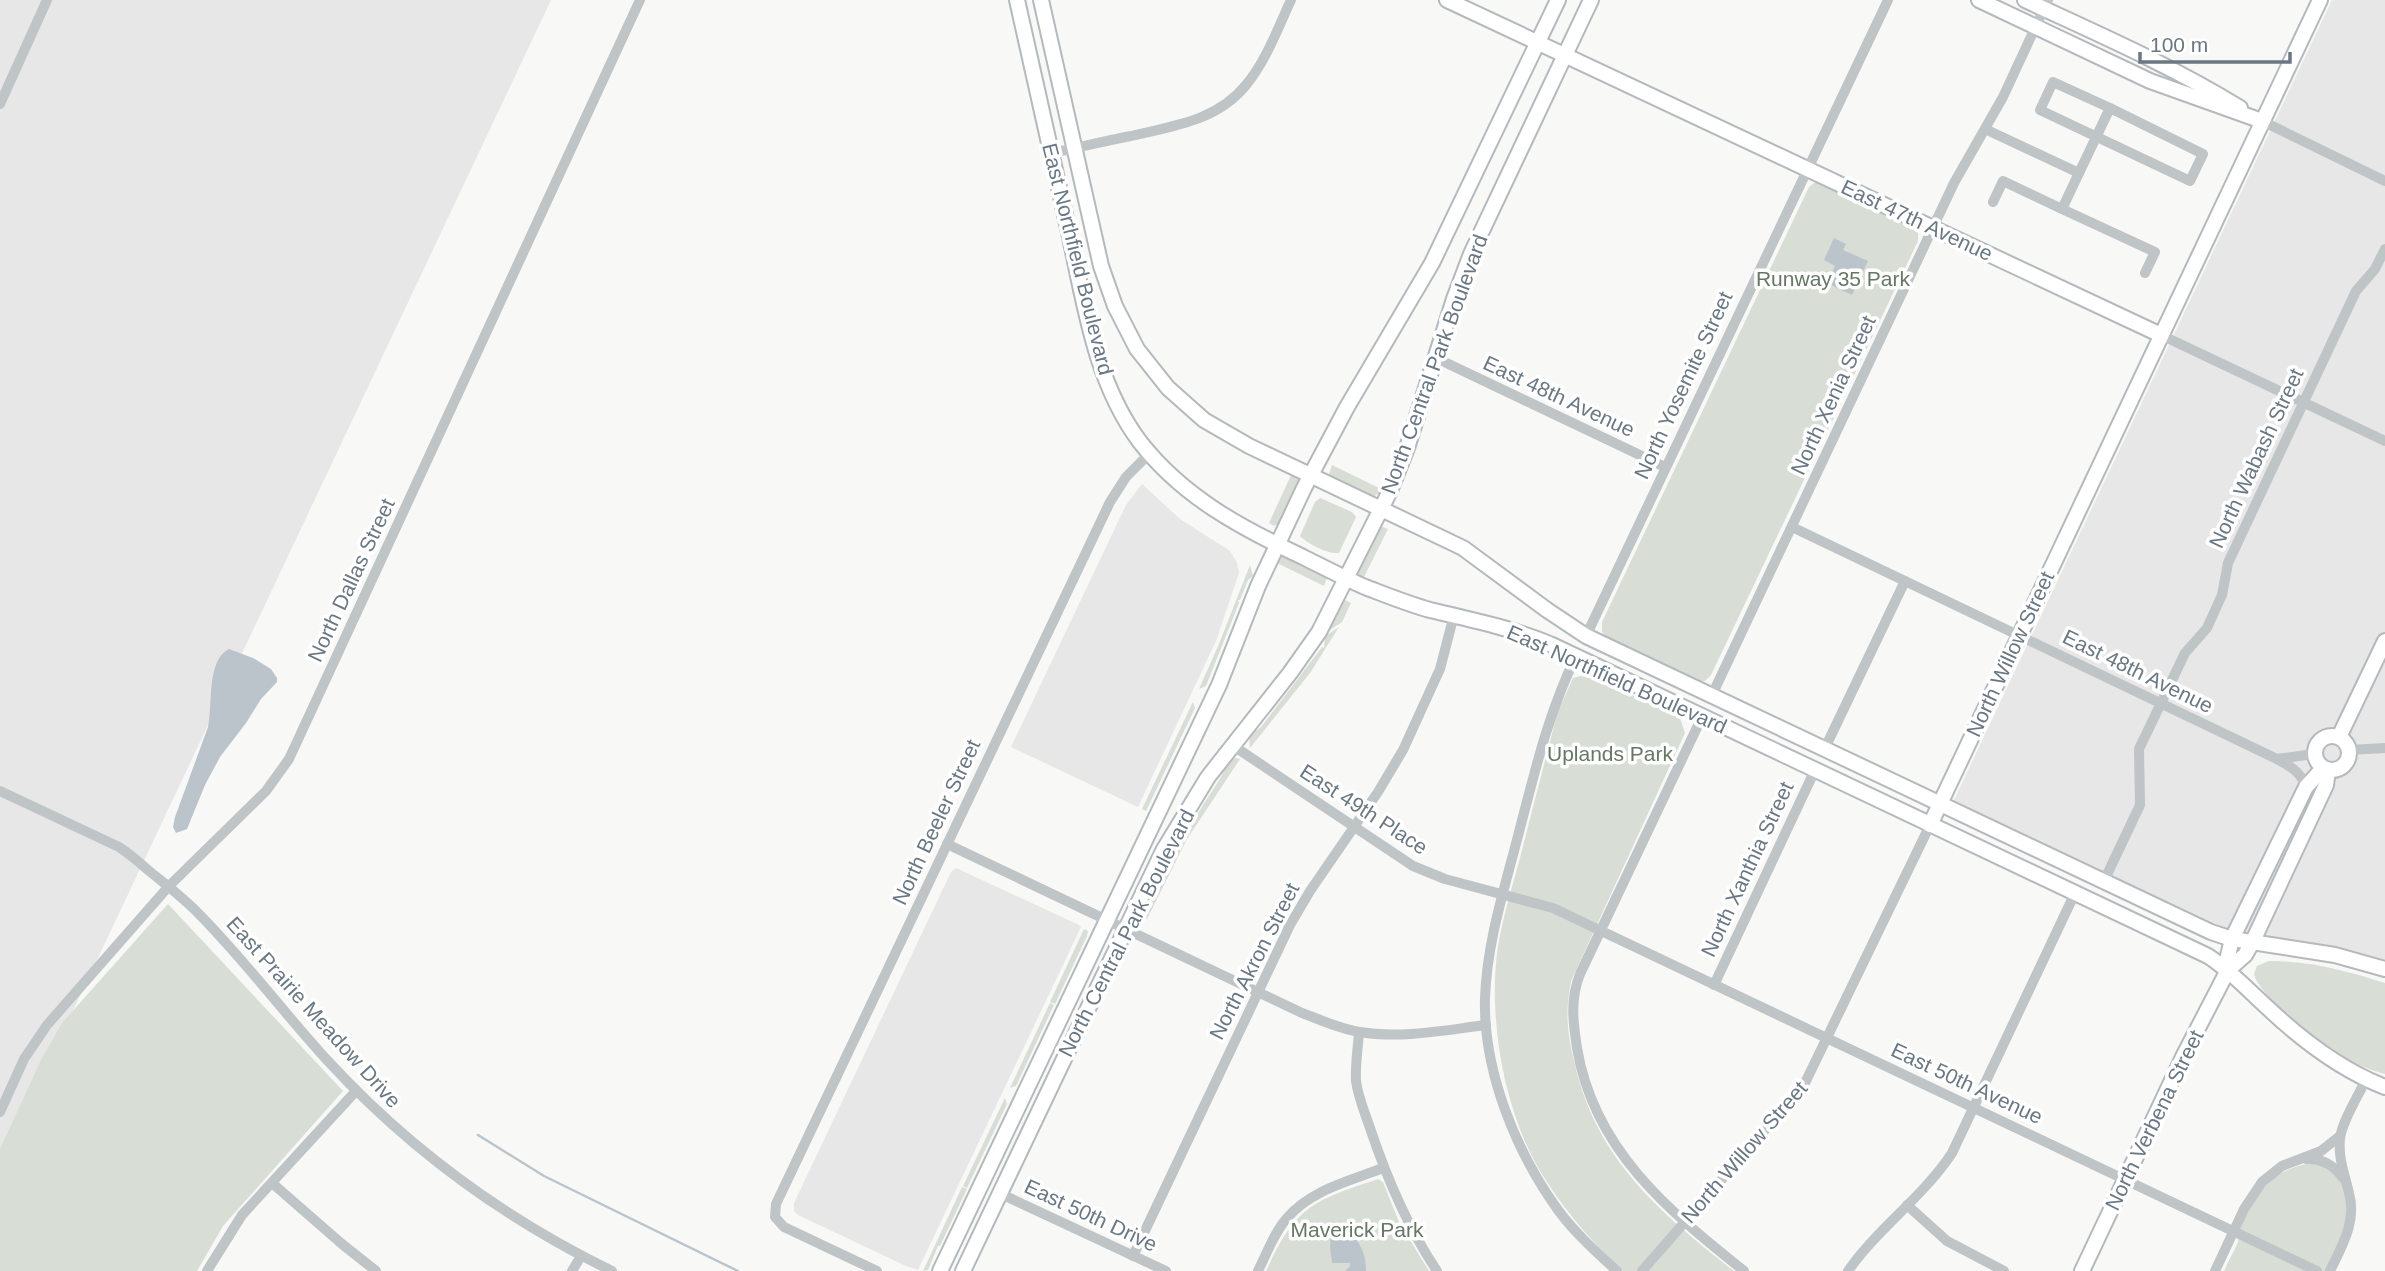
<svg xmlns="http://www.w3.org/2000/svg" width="2385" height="1271" viewBox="0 0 2385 1271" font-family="Arial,sans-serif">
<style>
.built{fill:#e6e7e6}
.green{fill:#d8ddd5}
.water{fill:#bbc4ca}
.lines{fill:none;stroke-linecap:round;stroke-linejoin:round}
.stream{stroke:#bbc4ca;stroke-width:2.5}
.secondary-casing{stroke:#b4b9bd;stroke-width:18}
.street{stroke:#bfc4c7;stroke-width:10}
.secondary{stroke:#fff;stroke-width:14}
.labels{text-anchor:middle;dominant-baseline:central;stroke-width:7;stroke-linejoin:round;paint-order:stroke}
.street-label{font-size:21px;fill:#697884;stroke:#fff}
.park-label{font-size:21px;fill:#667764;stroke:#fff}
</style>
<rect width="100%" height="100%" fill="#f8f8f6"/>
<!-- built -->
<g class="built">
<path d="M0 0H551L0 1165Z"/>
<path d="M2332 0H2385V960L2337 946 2252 935 2225 928 1953 802Z"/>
<path d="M1142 484 1180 519 1230 551 1237 563 1239 573 1216 641 1138 807 1011 747 1126 505Z"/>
<path d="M956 868 1077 924 1081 927 918 1270 906 1266 798 1215 794 1211V1203L951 872Z"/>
</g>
<!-- green -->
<g class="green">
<path d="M1814 183H1820L1913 227 1918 233V241L1711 675 1705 681H1696L1609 640 1602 632V622L1809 187Z"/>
<path d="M1332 465 1381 489 1379 494 1371 497 1333 479 1329 474Z"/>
<path d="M1292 473 1299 477V482L1281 522 1274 526 1269 523Z"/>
<path d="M1320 498 1352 512 1356 517 1339 553C1327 554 1308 544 1300 536L1315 502Z"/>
<path d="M1383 527 1388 529 1363 579 1356 572 1377 528Z"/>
<path d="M1283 555 1327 577 1324 586 1275 562 1279 556Z"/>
<path d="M1250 565 1253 576 1248 580 1240 600H1238L1239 603 1206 686 1199 689 1219 644Z"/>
<path d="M1343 599 1351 603 1342 622 1327 632Z"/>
<path d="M1339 627 1310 673 1250 748 1249 736 1261 727 1322 647 1324 648 1325 636Z"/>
<path d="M1588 674 1680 718 1685 733 1571 981C1565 1015 1567 1032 1575 1065 1597 1160 1661 1214 1734 1271H1623C1594 1244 1569 1216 1547 1182 1505 1120 1487 1020 1498 946 1503 917 1512 887 1520 858 1532 810 1545 762 1557 714L1573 678Z"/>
<path d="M1193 702 1195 708 1146 811 1142 809Z"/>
<path d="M1236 758 1240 759 1187 839 1147 919 1143 917 1181 840 1221 777C1225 769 1227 761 1236 758Z"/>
<path d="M168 904 343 1091 223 1226 197 1271H0V1149L41 1060 62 1023Z"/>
<path d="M1084 929 1088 931 1087 936 1055 1004 1050 1002Z"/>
<path d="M2269 961C2309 961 2347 971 2385 983V1074C2338 1062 2282 1020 2256 980L2254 974 2257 966Z"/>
<path d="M1050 1003 1054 1005 1016 1086 1010 1088Z"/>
<path d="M1005 1098 1007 1104 967 1188 963 1186Z"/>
<path d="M2315 1163C2319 1165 2326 1166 2330 1169 2362 1190 2342 1247 2325 1271H2224C2228 1261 2234 1252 2238 1242 2239 1236 2239 1231 2241 1226 2252 1192 2279 1165 2315 1163Z"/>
<path d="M1378 1179 1383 1182 1399 1222 1429 1271H1266C1296 1206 1312 1201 1378 1179Z"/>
<path d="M962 1187 967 1189 940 1246H938L928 1270 923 1271Z"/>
</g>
<!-- water -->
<g class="water">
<path d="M1834 238 1846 244 1843 250 1868 261 1852 295 1827 283 1835 266 1824 260Z"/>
<path d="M229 649 253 658 271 669 277 678V682L261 699 246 723 220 757 205 785 187 829 176 833 173 827 175 817 208 727C213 706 206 660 229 649Z"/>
<path d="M1331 1228H1345C1359 1240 1366 1252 1366 1271H1345L1350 1266V1263H1332L1330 1247Z"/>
</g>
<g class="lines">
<!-- stream -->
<path class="stream" d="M478 1135 544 1176 738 1271"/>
<defs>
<g id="secondary">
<path d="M1017 0C1034 76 1051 152 1068 228 1084 300 1094 381 1140 442 1183 497 1241 528 1303 557 1323 567 1344 578 1365 587 1386 595 1408 604 1430 610 1472 620 1512 628 1552 645L2208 956C2231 971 2249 991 2269 1009 2303 1041 2341 1070 2385 1087"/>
<path d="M1041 0 1101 266 1115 306 1137 349 1168 388 1204 420 1249 446 1463 548 1547 610 1586 636 2211 932 2232 939 2335 955 2385 969"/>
<path d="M1447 0 2161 335"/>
<path d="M1979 0 2150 81 2262 121"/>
<path d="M2025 0C2098 34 2172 66 2240 108"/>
<circle cx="2332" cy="753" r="17"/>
<path d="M2339 737 2385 641"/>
<path d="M1930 825 2320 0"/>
<path d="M2228 970 2227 960 2232 939 2306 787 2323 768"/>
<path d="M940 1271 1219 685 1258 586 1304 488 1347 407 1432 263 1558 0"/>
<path d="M963 1271 1163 851 1208 777 1290 673 1319 632 1390 491 1407 448 1454 299 1471 254 1591 0"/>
<path d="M2082 1271 2183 1057 2228 970 2245 955 2252 943 2326 785 2328 770"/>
</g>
</defs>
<!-- secondary casing -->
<use href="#secondary" class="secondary-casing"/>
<!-- street -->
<g class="street">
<path d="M0 104 47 0"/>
<path d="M2262 121 2385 181"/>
<path d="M1985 129 2079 173 2110 108 2053 82 2040 110 2190 181 2203 154 2110 108"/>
<path d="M1052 153C1078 148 1104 141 1131 136 1173 126 1217 121 1246 85 1266 61 1278 28 1291 0"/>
<path d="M1993 202 2003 181 2062 209 2079 173"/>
<path d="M2062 209 2155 252 2145 273"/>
<path d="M2161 335 2385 441"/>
<path d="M1436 358 1665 467"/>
<path d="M1792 527 2277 759C2290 766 2301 772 2306 787"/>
<path d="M1586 636 1888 0"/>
<path d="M1576 656C1548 714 1535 771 1519 832 1505 887 1487 941 1485 998 1483 1071 1516 1152 1558 1210 1575 1233 1596 1252 1617 1271"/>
<path d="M1712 695 1954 183 2003 97 2048 0"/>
<path d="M1702 717 1580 974C1570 999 1573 1022 1577 1048 1594 1150 1668 1210 1744 1271"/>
<path d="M1232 745 1413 866 1445 879 1553 908 2317 1271"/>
<path d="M1825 748 1905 581"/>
<path d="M2349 750 2385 748"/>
<path d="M2277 759 2314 754"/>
<path d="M0 791 119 847C130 854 139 862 148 870 165 884 182 897 197 912 243 958 283 1012 327 1060 408 1148 505 1219 612 1271"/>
<path d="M947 844 1302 1013C1321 1020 1340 1029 1360 1032 1401 1039 1445 1030 1486 1025"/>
<path d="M2104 881 2140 805 2139 749 2185 653 2207 628 2222 595 2228 563 2356 291 2375 269 2385 249"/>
<path d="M1714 985 1815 770"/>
<path d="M1359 1032C1358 1048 1355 1065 1356 1081 1358 1097 1365 1113 1370 1128 1387 1179 1407 1226 1437 1271"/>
<path d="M0 1112 24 1059 47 1025 169 886 266 791 289 759 640 0"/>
<path d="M2306 1159C2322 1158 2334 1165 2343 1178"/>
<path d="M272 1183 342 1244 376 1271"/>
<path d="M999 1193 1166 1271"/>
<path d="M1907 1205 1947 1241 2004 1271"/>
<path d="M1133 1256 1290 925 1310 891 1378 792 1403 750 1440 669 1454 615"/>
<path d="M207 1271 242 1215 356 1091"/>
<path d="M572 1271 581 1256"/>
<path d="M877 1271 784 1227 775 1217 776 1204 1110 502 1126 477 1150 453"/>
<path d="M1258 1271C1267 1253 1274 1233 1287 1218 1311 1190 1349 1181 1383 1168"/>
<path d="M1642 1271 1804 1085 1930 825"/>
<path d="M1848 1271C1878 1228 1923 1197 1952 1153L2075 893"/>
<path d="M2215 1271 2244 1209 2262 1182 2282 1166 2321 1151 2340 1136"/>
<path d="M2330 1271C2342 1246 2357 1221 2349 1193 2345 1175 2338 1159 2340 1139 2341 1123 2359 1095 2366 1079"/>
</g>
<!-- secondary -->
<use href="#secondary" class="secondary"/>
</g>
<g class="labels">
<!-- street labels -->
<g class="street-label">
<text transform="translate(1917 220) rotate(25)">East 47th Avenue</text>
<text transform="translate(1078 259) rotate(76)">East Northfield Boulevard</text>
<text transform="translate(1434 364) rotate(-70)">North Central Park Boulevard</text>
<text transform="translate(1683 385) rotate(-65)">North Yosemite Street</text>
<text transform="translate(1833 395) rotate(-65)">North Xenia Street</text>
<text transform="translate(1559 396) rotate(25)">East 48th Avenue</text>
<text transform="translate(2256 458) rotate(-65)">North Wabash Street</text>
<text transform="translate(351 580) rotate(-65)">North Dallas Street</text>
<text transform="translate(2010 654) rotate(-65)">North Willow Street</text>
<text transform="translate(2138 671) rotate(26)">East 48th Avenue</text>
<text transform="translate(1617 679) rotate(24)">East Northfield Boulevard</text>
<text transform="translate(1364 809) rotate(33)">East 49th Place</text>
<text transform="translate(936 822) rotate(-65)">North Beeler Street</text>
<text transform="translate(1747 869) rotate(-65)">North Xanthia Street</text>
<text transform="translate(1126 933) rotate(-63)">North Central Park Boulevard</text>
<text transform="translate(1254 961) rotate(-63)">North Akron Street</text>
<text transform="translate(314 1012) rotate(48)">East Prairie Meadow Drive</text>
<text transform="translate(1967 1083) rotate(25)">East 50th Avenue</text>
<text transform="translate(2154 1120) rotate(-64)">North Verbena Street</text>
<text transform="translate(1744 1152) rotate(-49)">North Willow Street</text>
<text transform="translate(1091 1215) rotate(25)">East 50th Drive</text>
</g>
<!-- park labels -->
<g class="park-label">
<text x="1833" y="278">Runway 35 Park</text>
<text x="1610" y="753">Uplands Park</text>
<text x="1357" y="1229">Maverick Park</text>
</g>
</g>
<!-- scale -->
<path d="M2140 52v10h150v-10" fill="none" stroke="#697884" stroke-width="3.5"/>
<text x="2150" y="52" font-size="21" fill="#697884" stroke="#ffffff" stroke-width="5" paint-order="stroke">100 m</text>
</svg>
